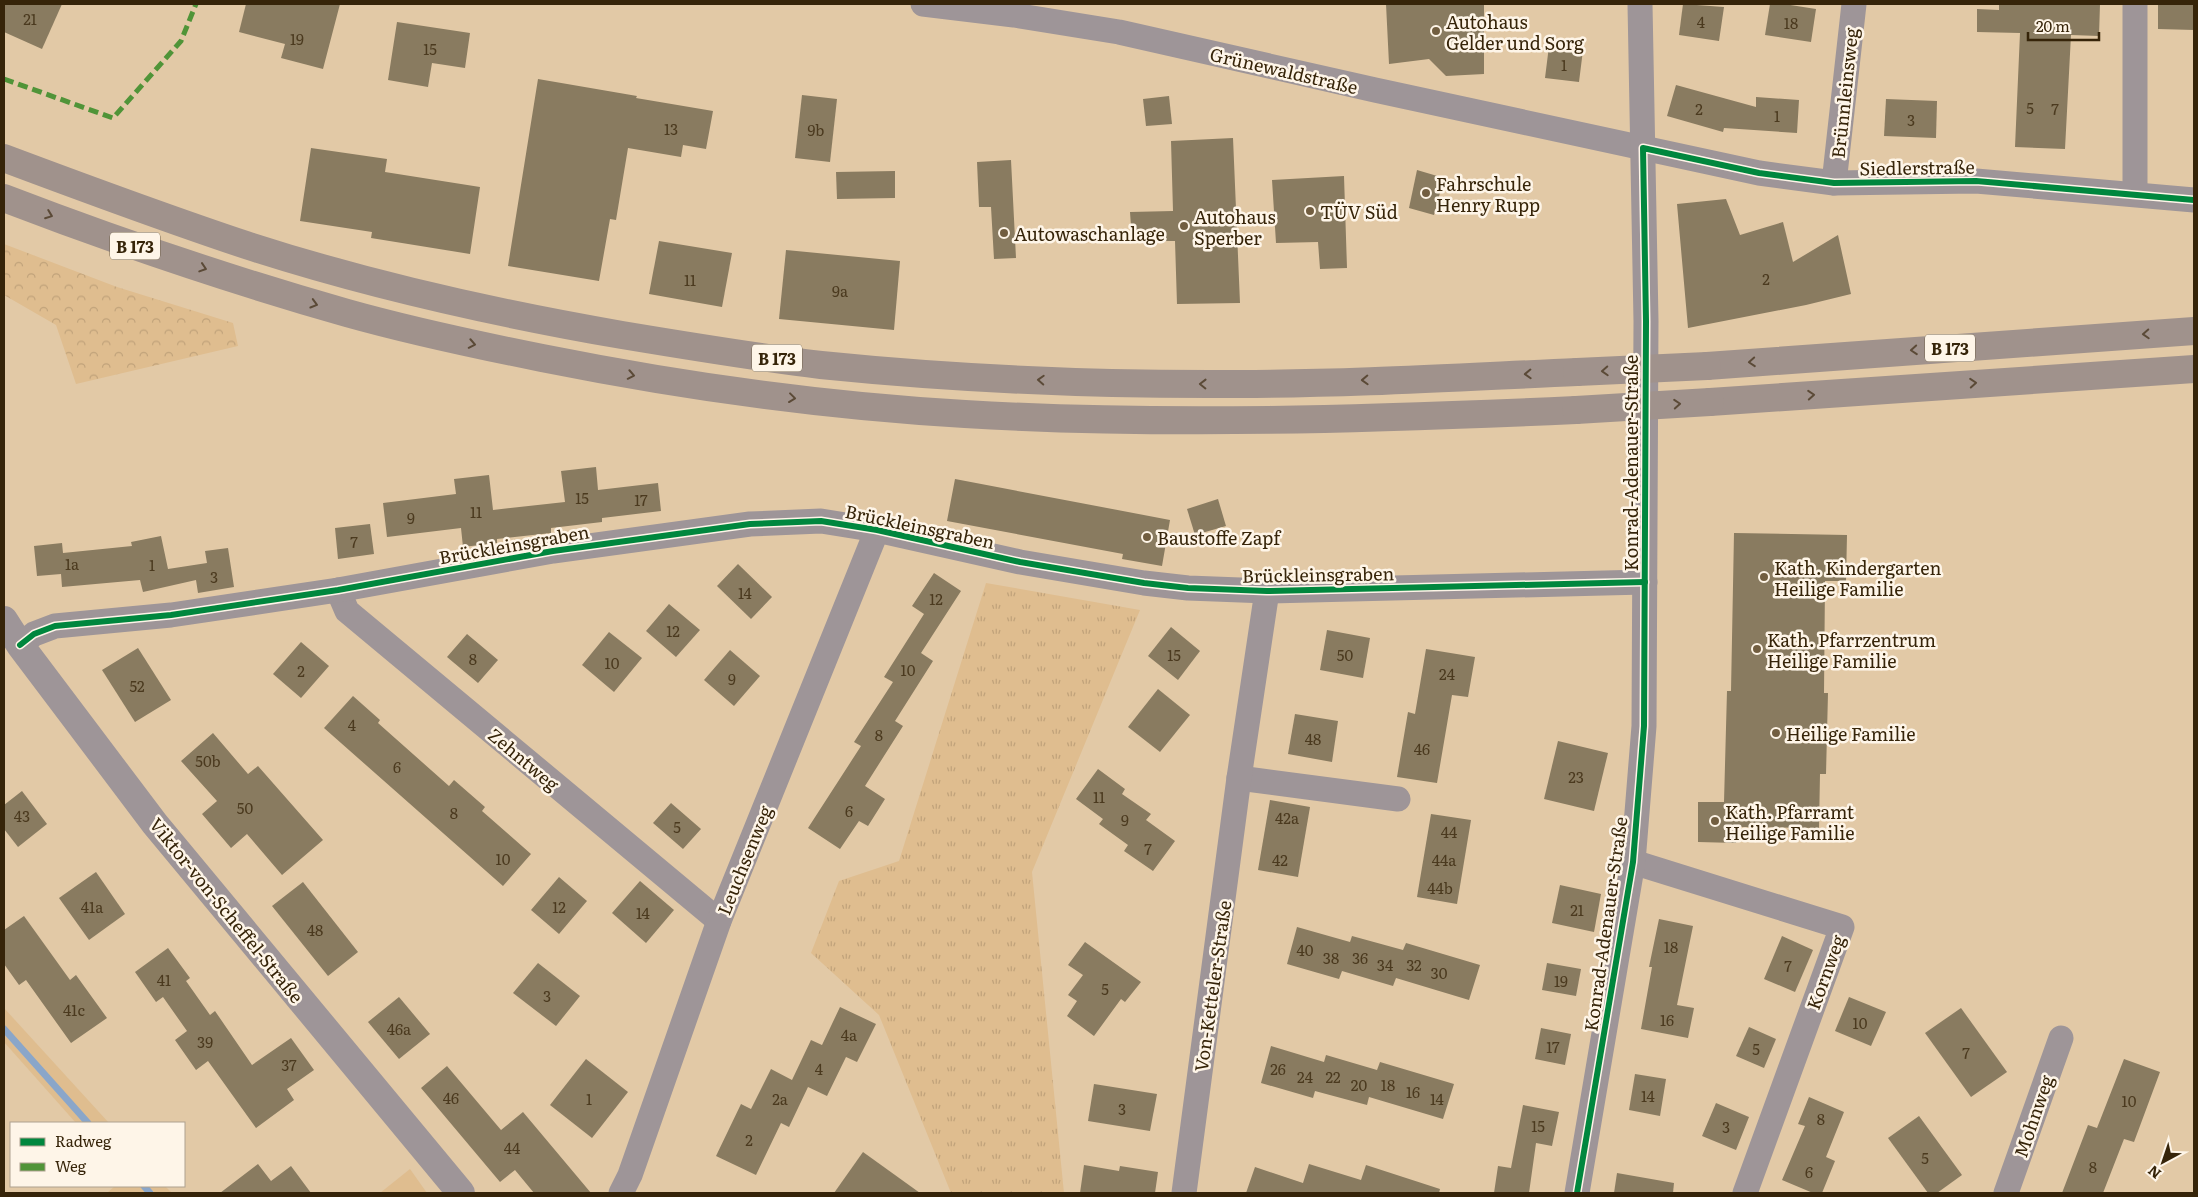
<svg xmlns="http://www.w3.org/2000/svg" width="2198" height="1197" viewBox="0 0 2198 1197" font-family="Literata,serif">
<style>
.grass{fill:#dfbd8f}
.forest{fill:url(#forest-crowns)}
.park{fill:url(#park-tufts)}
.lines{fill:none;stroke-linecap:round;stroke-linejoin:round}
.stream{stroke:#8aa6c9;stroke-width:7}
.building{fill:#897b60}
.minor{stroke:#9e9598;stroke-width:25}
.tertiary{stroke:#9e9598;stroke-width:28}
.trunk{stroke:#a0928c;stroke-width:28}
.trunk-bridge{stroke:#a0928c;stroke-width:28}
.quiet{stroke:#509438;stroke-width:5;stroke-dasharray:10 5;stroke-linecap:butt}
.cycleway-casing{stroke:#fef5e8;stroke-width:9}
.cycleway{stroke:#00873e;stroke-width:6}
.oneway{stroke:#5b4a37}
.poi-dot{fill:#725e40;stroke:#fef5e8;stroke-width:2}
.labels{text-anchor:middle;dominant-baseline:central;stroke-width:5;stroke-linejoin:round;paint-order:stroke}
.number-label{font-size:15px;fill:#4b3a1f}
.shield{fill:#fef5e8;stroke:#72634c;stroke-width:1}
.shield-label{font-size:16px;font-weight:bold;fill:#362409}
.poi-label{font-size:18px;fill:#362409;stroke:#fef5e8;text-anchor:start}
.street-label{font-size:18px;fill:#362409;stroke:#fef5e8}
</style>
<defs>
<pattern id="forest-crowns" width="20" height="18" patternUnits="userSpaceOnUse" patternTransform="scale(1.25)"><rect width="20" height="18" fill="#dfbd8f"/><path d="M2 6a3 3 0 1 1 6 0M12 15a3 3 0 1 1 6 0" fill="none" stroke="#c0a27a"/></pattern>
<pattern id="park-tufts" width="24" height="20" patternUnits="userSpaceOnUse" patternTransform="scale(1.25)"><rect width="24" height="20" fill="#dfbd8f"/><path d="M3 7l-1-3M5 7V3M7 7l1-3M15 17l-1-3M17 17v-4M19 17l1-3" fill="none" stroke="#c0a27a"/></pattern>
</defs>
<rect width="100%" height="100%" fill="#e2c9a6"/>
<!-- grass -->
<g class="grass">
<path d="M4 1008 109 1123H92L4 1025Z"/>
<path d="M4 1034 84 1123H76L4 1042Z"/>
<path d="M410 1169 427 1193H380Z"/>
<path d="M115 1186H140L146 1193H107Z"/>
<path d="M148 1186H165L172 1193H155Z"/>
</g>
<!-- forest -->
<path class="forest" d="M4 244 117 287 233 323 238 346 76 384 56 325 4 295Z"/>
<!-- park -->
<path class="park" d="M986 583 1140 610 1032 872 1064 1193H951L879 1015 811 953 839 881 899 861Z"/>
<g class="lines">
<!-- stream -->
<g class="stream">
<path d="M4 1029 88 1123"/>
<path d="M144 1186 150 1193"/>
</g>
</g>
<!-- building -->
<g class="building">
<path d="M4 4H62L42 49 4 32Z"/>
<path d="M246 4H340L323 69 281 58 285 44 239 32Z"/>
<path d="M1386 4H1484V74L1446 76 1429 59 1389 64Z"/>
<path d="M1683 4 1724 7 1719 41 1679 35Z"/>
<path d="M1770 4H1784L1816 9 1811 42 1765 35Z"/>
<path d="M1999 4H2100L2099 36 2071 35 2065 149 2015 147 2020 33 1977 32V9L1999 10Z"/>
<path d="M2158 4H2194V30L2158 29Z"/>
<path d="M397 22 470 33 465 68 432 63 428 87 388 80Z"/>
<path d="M1549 46 1583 50 1579 82 1545 78Z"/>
<path d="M538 79 637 96 636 98 713 111 706 149 683 145 681 157 628 148 616 220 610 219 599 281 508 266Z"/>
<path d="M1676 85 1756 107V97L1799 100 1797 133 1724 128 1723 132 1667 116Z"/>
<path d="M802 95 837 99 830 162 795 158Z"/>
<path d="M1169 96 1172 124 1146 126 1143 99Z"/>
<path d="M1886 99 1937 101 1936 138 1884 136Z"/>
<path d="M1233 138 1240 303 1177 304 1175 241H1132L1130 212 1173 211 1171 141Z"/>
<path d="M311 148 387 159 385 172 480 187 470 254 371 238 372 232 300 221Z"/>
<path d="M1011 160 1016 258 994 259 991 207H979L977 162Z"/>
<path d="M1417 170 1444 178 1434 215 1409 208Z"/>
<path d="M895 171V198L837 199 836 172Z"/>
<path d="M1344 176 1347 268 1320 269 1318 242 1276 243 1272 180Z"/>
<path d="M1726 199 1740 235 1783 222 1793 262 1838 235 1851 294 1806 305 1688 328 1677 204Z"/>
<path d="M659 241 732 253 722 307 649 294Z"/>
<path d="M786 250 900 261 894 330 779 319Z"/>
<path d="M596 467 598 490 658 483 661 511 602 518V522L551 528V533L497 539V543L463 547 461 528 387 537 383 503 456 494 454 479 489 475 493 510 565 502 561 471Z"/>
<path d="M955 479 1170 520 1162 566 1122 559 1123 554 947 521Z"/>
<path d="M1218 499 1226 526 1195 535 1187 509Z"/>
<path d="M370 524 374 554 338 559 335 528Z"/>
<path d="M1734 533 1847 535 1846 581H1825L1824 693H1828L1826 774H1820L1819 828 1737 827 1736 843 1698 842V802H1724L1727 691H1731Z"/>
<path d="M161 536 168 569 207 563 205 551 228 548 234 587 198 593 196 580 143 592 140 580 62 587 61 574 37 576 34 546 62 543 63 553 132 546 131 542Z"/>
<path d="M738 564 772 597 751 619 717 586Z"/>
<path d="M934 573 961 591 921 653 933 661 895 721 903 726 865 786 885 799 868 826 859 821 840 849 808 828 861 746 854 742 893 682 884 677 924 614 912 606Z"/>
<path d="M669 604 700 630 676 657 646 631Z"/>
<path d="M1171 627 1200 651 1178 680 1148 656Z"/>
<path d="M1327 630 1370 638 1363 678 1320 670Z"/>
<path d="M609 632 642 658 614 692 582 665Z"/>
<path d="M467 634 498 660 478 683 447 657Z"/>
<path d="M301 642 329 666 301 698 273 674Z"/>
<path d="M138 648 171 700 135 722 102 670Z"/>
<path d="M1426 649 1475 657 1468 697 1452 695 1437 783 1397 777 1408 712 1415 714Z"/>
<path d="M730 650 760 676 734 706 704 680Z"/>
<path d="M1158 689 1190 715 1160 752 1128 727Z"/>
<path d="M353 696 380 720 378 723 449 786 454 780 485 807 482 811 531 854 503 886 324 728Z"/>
<path d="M1295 714 1338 721 1332 762 1288 754Z"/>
<path d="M213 733 248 774 258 766 323 840 282 875 247 834 231 848 202 814 217 801 181 761Z"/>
<path d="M1558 741 1608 753 1594 811 1544 799Z"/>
<path d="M1098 769 1125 789 1122 794 1151 814 1146 820 1175 841 1153 871 1124 851 1128 845 1099 824 1103 819 1076 799Z"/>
<path d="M22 791 47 824 18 847 4 829V805Z"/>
<path d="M1270 800 1310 807 1298 877 1258 870Z"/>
<path d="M671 803 701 829 683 849 653 823Z"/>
<path d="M1431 814 1471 820 1457 904 1417 897Z"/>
<path d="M96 872 125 914 89 940 59 898Z"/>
<path d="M559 877 587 901 559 934 531 910Z"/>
<path d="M640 881 674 910 646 943 612 913Z"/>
<path d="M303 882 358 952 328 976 272 906Z"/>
<path d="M1560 885 1601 894 1594 932 1552 923Z"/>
<path d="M24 916 70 980 76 975 107 1018 71 1043 26 980 19 985 4 964V930Z"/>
<path d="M1659 919 1693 926 1677 1005 1694 1008 1688 1038 1641 1029 1652 967H1649Z"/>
<path d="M1297 927 1350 942 1352 936 1403 950 1406 943 1480 965 1469 1000 1396 978 1393 986 1342 971 1339 979 1287 964Z"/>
<path d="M1782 936 1813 950 1795 992 1764 979Z"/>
<path d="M1085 942 1141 982 1125 1002 1121 999 1094 1036 1067 1016 1077 1001 1068 995 1083 975 1068 965Z"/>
<path d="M168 948 190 978 186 981 210 1015 215 1011 252 1065 291 1038 314 1070 287 1089 294 1100 256 1128 208 1061 196 1070 175 1040 187 1031 163 997 156 1002 135 972Z"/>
<path d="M538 963 580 996 556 1026 513 993Z"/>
<path d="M1547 963 1581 969 1576 996 1542 990Z"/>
<path d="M399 997 430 1034 399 1059 368 1022Z"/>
<path d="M1849 997 1886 1012 1871 1046 1835 1031Z"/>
<path d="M840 1007 876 1024 857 1062 846 1057 827 1096 808 1087 789 1127 781 1123 756 1175 716 1156 741 1104 751 1109 771 1069 792 1080 811 1040 822 1045Z"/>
<path d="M1961 1008 2007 1072 1971 1097 1925 1033Z"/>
<path d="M1749 1027 1776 1039 1764 1068 1736 1056Z"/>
<path d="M1541 1028 1571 1034 1565 1065 1535 1059Z"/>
<path d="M1271 1046 1324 1062 1326 1055 1377 1070 1380 1062 1454 1084 1443 1119 1369 1097 1367 1105 1315 1091 1313 1098 1261 1083Z"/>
<path d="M586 1059 628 1092 592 1138 550 1105Z"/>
<path d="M2124 1059 2160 1072 2134 1142 2124 1139 2103 1193H2062L2088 1125 2097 1128Z"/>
<path d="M447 1066 501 1130 523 1112 591 1193H534L515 1170 500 1182 421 1088Z"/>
<path d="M1635 1074 1666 1079 1660 1116 1629 1110Z"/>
<path d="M1094 1084 1157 1094 1150 1131 1088 1121Z"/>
<path d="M1809 1097 1844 1112 1826 1157 1835 1161 1822 1193H1813L1782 1180 1805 1126 1798 1124Z"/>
<path d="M1716 1103 1749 1117 1736 1150 1702 1136Z"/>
<path d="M1523 1105 1559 1112 1552 1146 1536 1143 1529 1193H1494L1498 1166 1511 1168Z"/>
<path d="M1919 1116 1962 1175 1937 1193H1928L1888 1138Z"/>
<path d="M863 1152 920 1193H834Z"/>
<path d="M258 1164 271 1181 291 1166 311 1193H220Z"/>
<path d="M1309 1164 1361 1180 1366 1165 1440 1189 1439 1193H1246L1255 1167 1303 1183Z"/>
<path d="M1084 1165 1119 1171 1120 1166 1158 1172 1155 1193H1080Z"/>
<path d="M1617 1173 1674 1183 1673 1193H1614Z"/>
</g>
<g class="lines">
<!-- minor -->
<g class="minor">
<path d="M923 4 1014 15 1119 32 1375 90 1759 173 1834 183 1976 181 2194 200"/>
<path d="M2135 4V193"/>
<path d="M1834 183 1854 4"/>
<path d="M338 590 347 611 719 921"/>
<path d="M20 645 34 634 55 626 171 615 338 590 553 551 750 524 821 521 877 530 1020 562 1144 583 1188 588 1267 591 1645 582"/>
<path d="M1239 778 1398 799"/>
<path d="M1633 862 1842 927 1745 1193"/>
<path d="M621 1193 630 1175 719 921 877 530"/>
<path d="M1184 1193 1239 778 1267 591"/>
<path d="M1577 1193 1633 862 1644 726 1646 321 1640 4"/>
<path d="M2006 1193 2061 1038"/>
</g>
<!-- tertiary -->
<path class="tertiary" d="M4 620 20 645 155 824 461 1193"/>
<!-- trunk -->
<g class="trunk">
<path d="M4 158C84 188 165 218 246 245 369 285 495 313 622 335 688 346 754 357 821 365 959 379 1100 385 1239 384 1351 384 1464 377 1577 372"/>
<path d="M4 198C116 241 231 280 347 313 411 331 477 345 542 358 682 386 823 406 965 414 1168 426 1372 419 1576 410"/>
<path d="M1707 366 2194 331"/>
<path d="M1710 402 2194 369"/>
</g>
<!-- trunk-bridge -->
<g class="trunk-bridge">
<path d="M1577 372 1707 366"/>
<path d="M1576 410 1710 402"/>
</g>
<!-- quiet -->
<path class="quiet" d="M4 79 113 118 181 41 196 4"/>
<defs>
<g id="cycleway">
<path d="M20 645 34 634 55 626 171 615 338 590 553 551 750 524 821 521 877 530 1020 562 1144 583 1188 588 1267 591 1645 582"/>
<path d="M1577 1193 1633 862 1644 726 1646 321 1643 148 1759 173 1834 183 1976 181 2194 200"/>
</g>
</defs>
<!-- cycleway casing -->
<use href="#cycleway" class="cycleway-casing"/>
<!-- cycleway -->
<use href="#cycleway" class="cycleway"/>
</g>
<!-- one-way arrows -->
<defs><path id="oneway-chevron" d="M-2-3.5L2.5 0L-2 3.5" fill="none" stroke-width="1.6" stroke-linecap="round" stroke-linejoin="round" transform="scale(1.25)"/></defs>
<g class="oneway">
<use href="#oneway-chevron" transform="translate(49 215) rotate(21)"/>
<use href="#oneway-chevron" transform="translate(203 268) rotate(18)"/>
<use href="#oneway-chevron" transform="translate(314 304) rotate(16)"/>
<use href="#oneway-chevron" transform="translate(2146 334) rotate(177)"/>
<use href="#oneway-chevron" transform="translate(472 344) rotate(11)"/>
<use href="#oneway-chevron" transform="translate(1914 350) rotate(176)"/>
<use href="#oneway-chevron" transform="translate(1752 362) rotate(176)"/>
<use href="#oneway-chevron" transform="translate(1605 371) rotate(177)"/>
<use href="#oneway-chevron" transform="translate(1528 374) rotate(178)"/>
<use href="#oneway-chevron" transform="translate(631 375) rotate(11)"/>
<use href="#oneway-chevron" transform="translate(1041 380) rotate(-177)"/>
<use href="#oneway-chevron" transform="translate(1365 380) rotate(178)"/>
<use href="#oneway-chevron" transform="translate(1973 383) rotate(-4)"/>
<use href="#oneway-chevron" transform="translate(1203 384) rotate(-179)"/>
<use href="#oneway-chevron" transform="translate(1811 395) rotate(-4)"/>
<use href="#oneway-chevron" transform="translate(792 398) rotate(7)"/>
<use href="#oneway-chevron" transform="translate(1677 404) rotate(-4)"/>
</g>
<!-- markers -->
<g class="poi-dot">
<circle cx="1436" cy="31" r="5"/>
<circle cx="1426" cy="193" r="5"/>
<circle cx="1310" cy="211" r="5"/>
<circle cx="1184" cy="226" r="5"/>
<circle cx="1004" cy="233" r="5"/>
<circle cx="1147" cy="537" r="5"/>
<circle cx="1764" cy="577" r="5"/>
<circle cx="1757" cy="649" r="5"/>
<circle cx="1776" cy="733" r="5"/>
<circle cx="1715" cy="821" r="5"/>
</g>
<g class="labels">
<!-- number labels -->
<g class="number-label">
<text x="30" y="18">21</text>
<text x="1701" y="21">4</text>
<text x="1791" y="22">18</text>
<text x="297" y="38">19</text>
<text x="430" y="48">15</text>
<text x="1564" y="64">1</text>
<text x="2030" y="107">5</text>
<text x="1699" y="108">2</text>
<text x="2055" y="108">7</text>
<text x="1777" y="115">1</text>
<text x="1911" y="119">3</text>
<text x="671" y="128">13</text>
<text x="816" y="129">9b</text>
<text x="1766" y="278">2</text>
<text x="690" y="279">11</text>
<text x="840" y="290">9a</text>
<text x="582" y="497">15</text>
<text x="641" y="499">17</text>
<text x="476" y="511">11</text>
<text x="411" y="517">9</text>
<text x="354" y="541">7</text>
<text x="72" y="563">1a</text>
<text x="152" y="564">1</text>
<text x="214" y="576">3</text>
<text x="745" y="592">14</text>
<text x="936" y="598">12</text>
<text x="673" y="630">12</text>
<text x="1174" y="654">15</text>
<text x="1345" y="654">50</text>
<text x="473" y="658">8</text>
<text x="612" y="662">10</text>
<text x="908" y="669">10</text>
<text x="301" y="670">2</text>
<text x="1447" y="673">24</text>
<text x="732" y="678">9</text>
<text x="137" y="685">52</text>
<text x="352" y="724">4</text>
<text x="879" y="734">8</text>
<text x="1313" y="738">48</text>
<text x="1422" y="748">46</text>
<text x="208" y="760">50b</text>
<text x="397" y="766">6</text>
<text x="1576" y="776">23</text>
<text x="1099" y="796">11</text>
<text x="245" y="807">50</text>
<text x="849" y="810">6</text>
<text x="454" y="812">8</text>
<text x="22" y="815">43</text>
<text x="1287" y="817">42a</text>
<text x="1125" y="819">9</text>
<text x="677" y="826">5</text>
<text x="1449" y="831">44</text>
<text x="1148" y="848">7</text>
<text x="503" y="858">10</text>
<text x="1280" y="859">42</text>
<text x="1444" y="859">44a</text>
<text x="1440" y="887">44b</text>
<text x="92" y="906">41a</text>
<text x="559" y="906">12</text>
<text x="1577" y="909">21</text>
<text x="643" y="912">14</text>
<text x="315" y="929">48</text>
<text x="1671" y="946">18</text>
<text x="1305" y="949">40</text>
<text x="1331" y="957">38</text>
<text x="1360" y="957">36</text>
<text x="1385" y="964">34</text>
<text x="1414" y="964">32</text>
<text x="1788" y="965">7</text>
<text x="1439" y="972">30</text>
<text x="164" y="979">41</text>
<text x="1561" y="980">19</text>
<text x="1105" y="988">5</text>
<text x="547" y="995">3</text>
<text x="74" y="1009">41c</text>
<text x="1667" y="1019">16</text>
<text x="1860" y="1022">10</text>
<text x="399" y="1028">46a</text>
<text x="849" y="1034">4a</text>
<text x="205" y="1041">39</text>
<text x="1553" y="1046">17</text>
<text x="1756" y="1048">5</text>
<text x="1966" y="1052">7</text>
<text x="289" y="1064">37</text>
<text x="819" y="1068">4</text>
<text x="1278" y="1068">26</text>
<text x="1305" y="1076">24</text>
<text x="1333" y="1076">22</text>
<text x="1359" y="1084">20</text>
<text x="1388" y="1084">18</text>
<text x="1413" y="1091">16</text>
<text x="1648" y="1095">14</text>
<text x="451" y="1097">46</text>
<text x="589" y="1098">1</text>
<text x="780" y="1098">2a</text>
<text x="1437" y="1098">14</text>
<text x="2129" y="1100">10</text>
<text x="1122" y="1108">3</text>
<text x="1821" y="1118">8</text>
<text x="1538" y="1125">15</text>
<text x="1726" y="1126">3</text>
<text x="749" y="1139">2</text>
<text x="512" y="1147">44</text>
<text x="1925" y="1157">5</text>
<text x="2093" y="1166">8</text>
<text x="1809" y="1171">6</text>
</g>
<!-- shield labels -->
<g class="shield">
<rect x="110" y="232.5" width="50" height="27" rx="4"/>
<rect x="1925" y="334.5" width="50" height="27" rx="4"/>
<rect x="752" y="344.5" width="50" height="27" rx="4"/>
</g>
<g class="shield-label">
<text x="135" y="246">B 173</text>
<text x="1950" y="348">B 173</text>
<text x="777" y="358">B 173</text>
</g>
<!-- poi labels -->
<g class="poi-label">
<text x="1446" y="21">Autohaus<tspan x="1446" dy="21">Gelder und Sorg</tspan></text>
<text x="1436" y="183">Fahrschule<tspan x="1436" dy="21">Henry Rupp</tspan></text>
<text x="1320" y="211">TÜV Süd</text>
<text x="1194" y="216">Autohaus<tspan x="1194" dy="21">Sperber</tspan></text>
<text x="1014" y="233">Autowaschanlage</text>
<text x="1157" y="537">Baustoffe Zapf</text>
<text x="1774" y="567">Kath. Kindergarten<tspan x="1774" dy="21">Heilige Familie</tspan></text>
<text x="1767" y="639">Kath. Pfarrzentrum<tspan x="1767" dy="21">Heilige Familie</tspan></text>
<text x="1786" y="733">Heilige Familie</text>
<text x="1725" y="811">Kath. Pfarramt<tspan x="1725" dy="21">Heilige Familie</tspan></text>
</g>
<!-- street labels -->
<g class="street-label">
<text transform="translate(1284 70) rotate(13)">Grünewaldstraße</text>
<text transform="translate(1844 93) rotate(-84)">Brünnleinsweg</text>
<text transform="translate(1917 167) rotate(-1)">Siedlerstraße</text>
<text transform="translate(1630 463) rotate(-90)">Konrad-Adenauer-Straße</text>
<text transform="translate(920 526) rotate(12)">Brückleinsgraben</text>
<text transform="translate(514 544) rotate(-10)">Brückleinsgraben</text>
<text transform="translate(1318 574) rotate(-1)">Brückleinsgraben</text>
<text transform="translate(524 759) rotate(40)">Zehntweg</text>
<text transform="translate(744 860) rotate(-68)">Leuchsenweg</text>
<text transform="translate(227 910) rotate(51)">Viktor-von-Scheffel-Straße</text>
<text transform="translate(1605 924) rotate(-82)">Konrad-Adenauer-Straße</text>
<text transform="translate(1825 972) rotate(-70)">Kornweg</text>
<text transform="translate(1212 986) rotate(-82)">Von-Ketteler-Straße</text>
<text transform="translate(2033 1116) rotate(-71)">Mohnweg</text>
</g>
</g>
<!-- border -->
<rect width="2198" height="1197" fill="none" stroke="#362409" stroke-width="10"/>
<!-- legend -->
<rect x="10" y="1122" width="175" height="65" fill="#fef5e8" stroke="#aea18f"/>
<rect x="20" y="1138" width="25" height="8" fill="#00873e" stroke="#aea18f"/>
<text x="55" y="1147" font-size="15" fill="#362409">Radweg</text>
<rect x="20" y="1163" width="25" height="8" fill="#509438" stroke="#aea18f"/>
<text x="55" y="1172" font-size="15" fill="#362409">Weg</text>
<!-- north arrow -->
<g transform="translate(2163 1162) rotate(220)" stroke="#fef5e8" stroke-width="4" paint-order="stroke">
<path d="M0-4L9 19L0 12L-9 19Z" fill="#362409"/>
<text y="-8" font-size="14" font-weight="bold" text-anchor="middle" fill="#362409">N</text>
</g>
<!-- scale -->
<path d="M2028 32v8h71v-8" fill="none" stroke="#362409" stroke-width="2.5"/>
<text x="2036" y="32" font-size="15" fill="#362409" stroke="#fef5e8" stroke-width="4" paint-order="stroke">20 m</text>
</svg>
